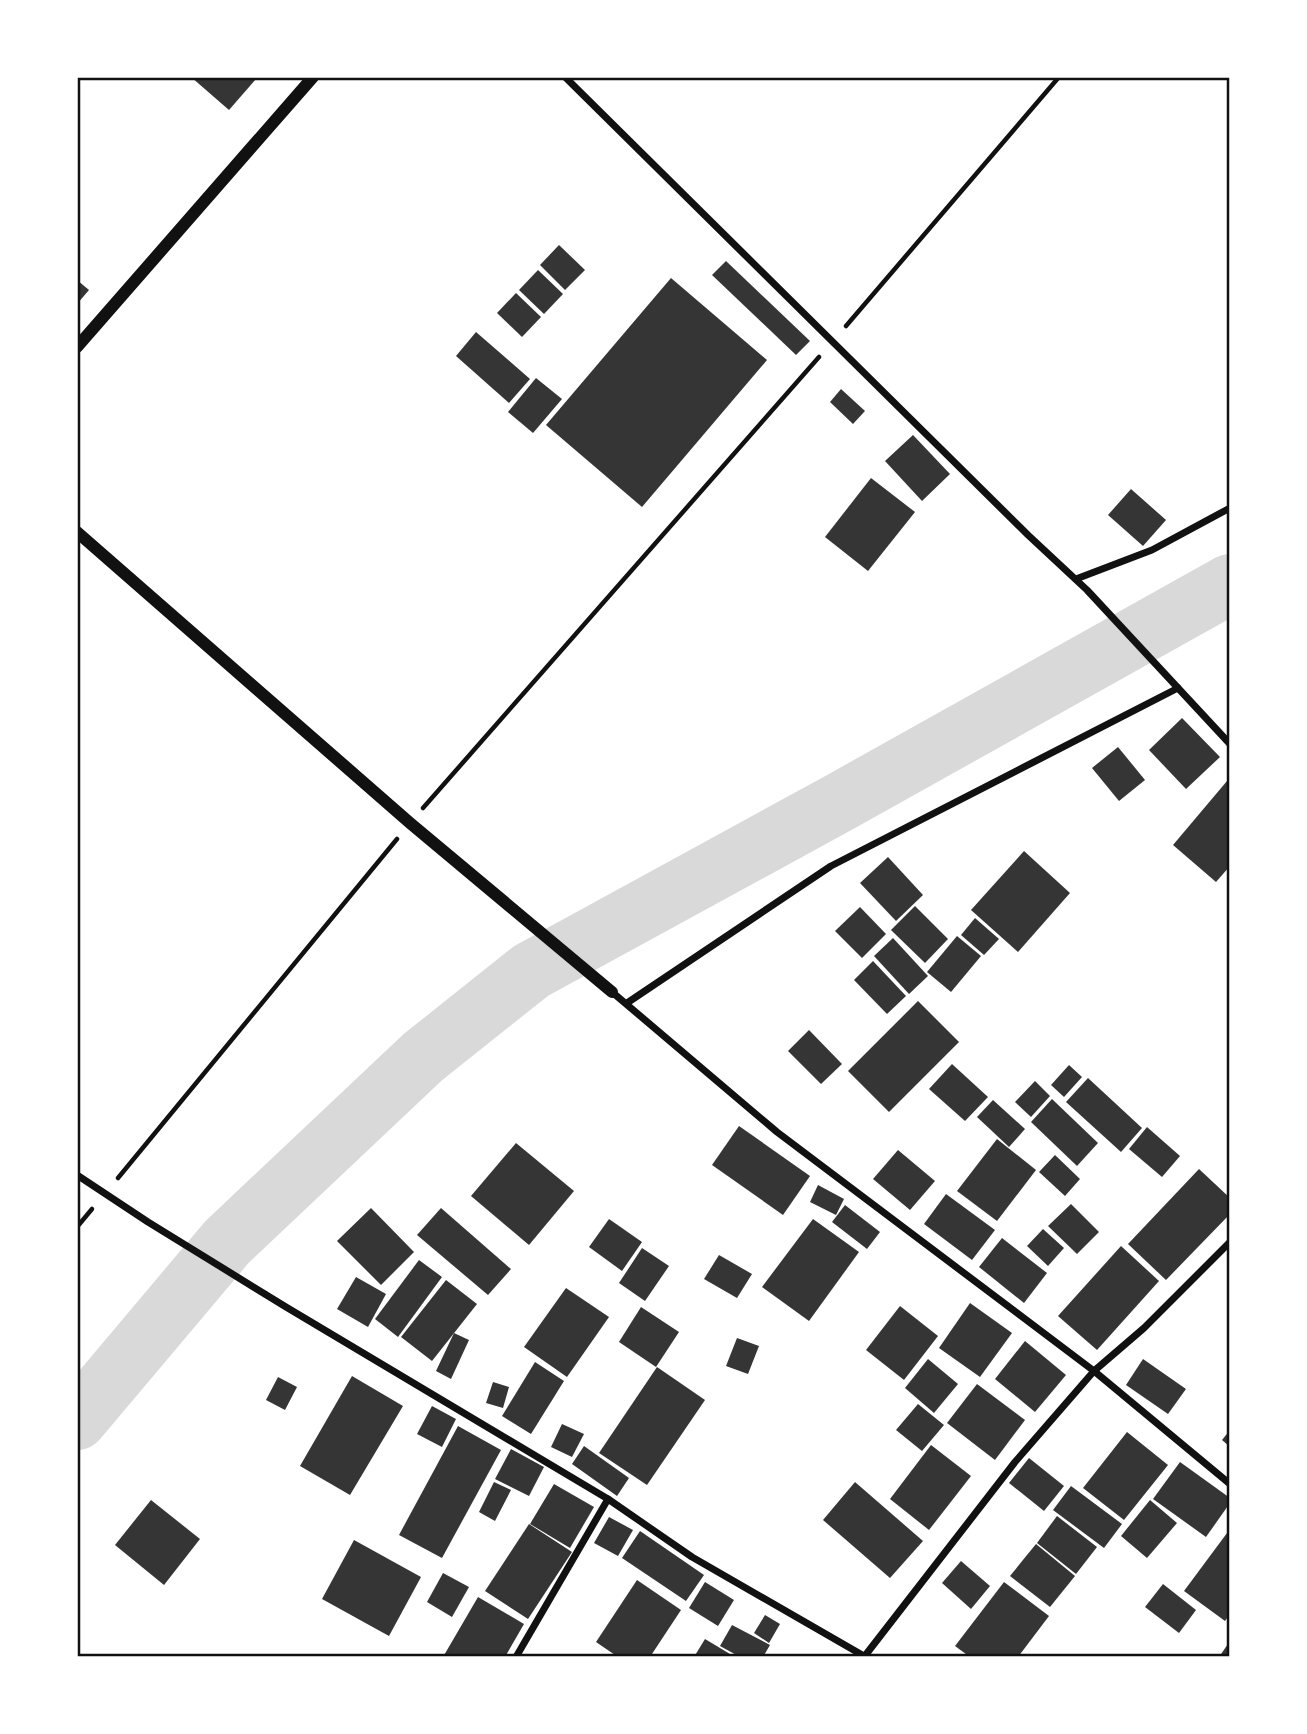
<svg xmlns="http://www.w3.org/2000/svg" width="1307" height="1734" viewBox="0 0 1307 1734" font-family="'Fira Sans Condensed',sans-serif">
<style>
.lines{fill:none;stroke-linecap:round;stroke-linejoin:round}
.river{stroke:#d9d9d9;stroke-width:60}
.building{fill:#353535}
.path{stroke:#111;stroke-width:4.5}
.minor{stroke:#111;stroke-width:7}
.tertiary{stroke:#111;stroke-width:12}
.neatline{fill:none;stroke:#111;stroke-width:2.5}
</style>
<rect width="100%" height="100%" fill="#fff"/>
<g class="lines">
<!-- river -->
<path class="river" d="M77 1420 227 1242 423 1057 531 971 842 801 1230 584"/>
</g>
<!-- building -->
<g class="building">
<path d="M191 77H254L256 79 229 110Z"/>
<path d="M559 245 585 270 565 290 540 265Z"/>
<path d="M726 261 810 341 796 355 712 275Z"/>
<path d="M538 270 563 294 544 314 519 290Z"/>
<path d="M671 278 767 360 642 507 546 425Z"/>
<path d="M77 280 89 290 77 304Z"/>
<path d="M516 293 541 317 522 337 497 313Z"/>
<path d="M476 332 530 379 509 403 456 356Z"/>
<path d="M536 378 562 399 533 433 508 412Z"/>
<path d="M841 389 865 411 853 424 830 402Z"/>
<path d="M913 435 950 474 922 501 885 461Z"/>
<path d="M871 478 915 512 868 571 825 537Z"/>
<path d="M1131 489 1166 520 1143 546 1108 515Z"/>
<path d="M1182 718 1220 757 1186 789 1149 750Z"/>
<path d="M1118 747 1145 780 1119 801 1092 768Z"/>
<path d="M1227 781 1230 784V866L1216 882 1173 845Z"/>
<path d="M1024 851 1070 893 1018 952 971 910Z"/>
<path d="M888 857 923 895 896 921 860 883Z"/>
<path d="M915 906 948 939 925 963 891 930Z"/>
<path d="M860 907 886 934 862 958 835 931Z"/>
<path d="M975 918 999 939 984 955 961 935Z"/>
<path d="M957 936 981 956 951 992 927 972Z"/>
<path d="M893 938 928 976 909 994 874 956Z"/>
<path d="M873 961 906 996 887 1014 854 980Z"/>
<path d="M918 1001 959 1042 889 1112 848 1071Z"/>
<path d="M809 1030 842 1064 821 1084 788 1051Z"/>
<path d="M952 1064 988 1097 965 1121 929 1089Z"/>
<path d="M1069 1065 1082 1077 1064 1097 1051 1085Z"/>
<path d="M1088 1078 1142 1128 1121 1152 1066 1102Z"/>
<path d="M1035 1081 1050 1096 1031 1117 1015 1102Z"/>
<path d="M1052 1099 1098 1143 1077 1166 1031 1122Z"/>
<path d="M993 1100 1025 1129 1009 1147 977 1117Z"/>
<path d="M739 1126 810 1176 783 1215 712 1165Z"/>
<path d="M1147 1127 1180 1156 1162 1177 1129 1149Z"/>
<path d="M997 1139 1036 1170 997 1221 957 1191Z"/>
<path d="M516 1143 574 1191 529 1245 471 1196Z"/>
<path d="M898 1150 935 1181 910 1210 873 1179Z"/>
<path d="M1055 1155 1080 1179 1065 1196 1039 1172Z"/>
<path d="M1199 1169 1230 1198V1214L1166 1280 1128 1244Z"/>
<path d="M818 1185 844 1199 836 1215 810 1202Z"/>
<path d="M946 1194 995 1230 972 1260 924 1224Z"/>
<path d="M1071 1204 1099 1232 1077 1254 1048 1226Z"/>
<path d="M845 1205 880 1232 867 1249 832 1222Z"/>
<path d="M371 1208 414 1252 381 1285 337 1241Z"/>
<path d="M441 1208 511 1269 488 1295 417 1235Z"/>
<path d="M609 1219 642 1242 622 1271 589 1247Z"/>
<path d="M813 1219 859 1252 809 1321 762 1287Z"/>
<path d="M1043 1229 1064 1248 1048 1266 1027 1246Z"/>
<path d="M1002 1238 1047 1273 1024 1303 979 1267Z"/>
<path d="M1121 1246 1159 1281 1097 1350 1058 1316Z"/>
<path d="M642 1248 669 1266 645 1301 619 1283Z"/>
<path d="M719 1255 752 1274 737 1298 704 1279Z"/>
<path d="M419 1260 442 1277 398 1337 375 1319Z"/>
<path d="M356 1277 386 1294 368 1327 337 1309Z"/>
<path d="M446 1280 477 1304 432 1361 401 1337Z"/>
<path d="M566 1288 609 1317 567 1377 524 1347Z"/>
<path d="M970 1303 1012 1333 980 1377 939 1348Z"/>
<path d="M900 1306 938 1336 904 1380 866 1350Z"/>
<path d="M641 1307 679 1332 656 1367 619 1342Z"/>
<path d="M454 1333 469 1340 451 1379 436 1371Z"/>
<path d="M737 1338 759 1346 748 1374 726 1366Z"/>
<path d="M1025 1341 1066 1375 1035 1412 995 1379Z"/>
<path d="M928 1359 958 1384 934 1413 905 1388Z"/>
<path d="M1143 1359 1186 1389 1168 1414 1126 1385Z"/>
<path d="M535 1362 564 1381 531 1434 502 1416Z"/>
<path d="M657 1367 705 1400 647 1485 599 1453Z"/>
<path d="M352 1376 403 1406 350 1495 300 1466Z"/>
<path d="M278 1377 297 1387 285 1410 266 1400Z"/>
<path d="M493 1382 509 1387 503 1408 486 1403Z"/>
<path d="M977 1384 1025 1420 995 1460 947 1423Z"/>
<path d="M918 1404 944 1425 922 1451 896 1430Z"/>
<path d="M432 1406 456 1419 442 1447 417 1434Z"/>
<path d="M562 1424 584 1434 572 1457 551 1447Z"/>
<path d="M458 1426 501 1450 442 1558 399 1535Z"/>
<path d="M1230 1430V1447L1222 1440Z"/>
<path d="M1127 1432 1168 1465 1124 1520 1083 1488Z"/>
<path d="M931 1445 971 1476 929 1530 890 1499Z"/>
<path d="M584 1446 629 1478 617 1496 572 1464Z"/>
<path d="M511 1449 544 1467 529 1496 495 1479Z"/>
<path d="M1029 1458 1064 1486 1044 1511 1009 1483Z"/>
<path d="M1180 1462 1230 1498V1503L1206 1537 1153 1499Z"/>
<path d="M494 1482 511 1490 495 1521 479 1512Z"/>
<path d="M855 1482 923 1541 890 1578 823 1520Z"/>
<path d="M554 1484 594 1507 570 1548 530 1524Z"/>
<path d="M1071 1486 1122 1524 1104 1548 1053 1510Z"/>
<path d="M151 1500 200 1539 164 1585 115 1545Z"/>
<path d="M1150 1500 1177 1523 1147 1558 1121 1536Z"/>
<path d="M1057 1516 1097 1547 1076 1574 1037 1543Z"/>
<path d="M609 1517 633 1530 618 1556 594 1543Z"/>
<path d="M529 1524 572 1552 528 1619 485 1591Z"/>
<path d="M1230 1529V1614L1225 1621 1184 1591Z"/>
<path d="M640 1531 704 1575 686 1601 622 1558Z"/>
<path d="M354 1540 421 1577 389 1636 322 1599Z"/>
<path d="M1036 1544 1075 1576 1050 1607 1010 1576Z"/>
<path d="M961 1561 990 1586 971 1609 942 1583Z"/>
<path d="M443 1573 469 1587 452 1617 427 1602Z"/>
<path d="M637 1580 681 1610 650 1657H618L596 1642Z"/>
<path d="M705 1582 734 1600 718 1626 689 1608Z"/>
<path d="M1004 1582 1049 1616 1018 1657H970L955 1646Z"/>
<path d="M1163 1584 1196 1610 1179 1633 1145 1607Z"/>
<path d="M478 1597 524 1624 505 1657H443Z"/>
<path d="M765 1615 780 1624 769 1643 754 1633Z"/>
<path d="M732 1625 770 1645 763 1657H740L720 1646Z"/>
<path d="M705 1639 735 1657H694Z"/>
<path d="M1230 1641V1657H1219Z"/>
</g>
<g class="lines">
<!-- path -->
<g class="path">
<path d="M846 326 1059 77"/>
<path d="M423 808 819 357"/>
<path d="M118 1178 397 839"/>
<path d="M77 1227 92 1209"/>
</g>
<!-- minor -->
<g class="minor">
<path d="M565 77 1028 535 1087 590 1230 744"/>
<path d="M1076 579 1152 550 1230 508"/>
<path d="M612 992 777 1132 1094 1371 1230 1484"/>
<path d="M627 1003 831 866 1178 688"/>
<path d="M77 1175 148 1222 286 1307 608 1499 692 1557 864 1656"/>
<path d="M516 1657 608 1499"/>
<path d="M864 1657 1015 1462 1094 1371 1144 1328 1230 1242"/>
</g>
<!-- tertiary -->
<g class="tertiary">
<path d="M77 347 313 77"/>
<path d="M77 532 410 823 612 992"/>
</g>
</g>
<!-- border -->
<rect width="1307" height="1734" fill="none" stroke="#ffffff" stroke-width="158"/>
<rect x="79" y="79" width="1149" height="1576" class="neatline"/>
</svg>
